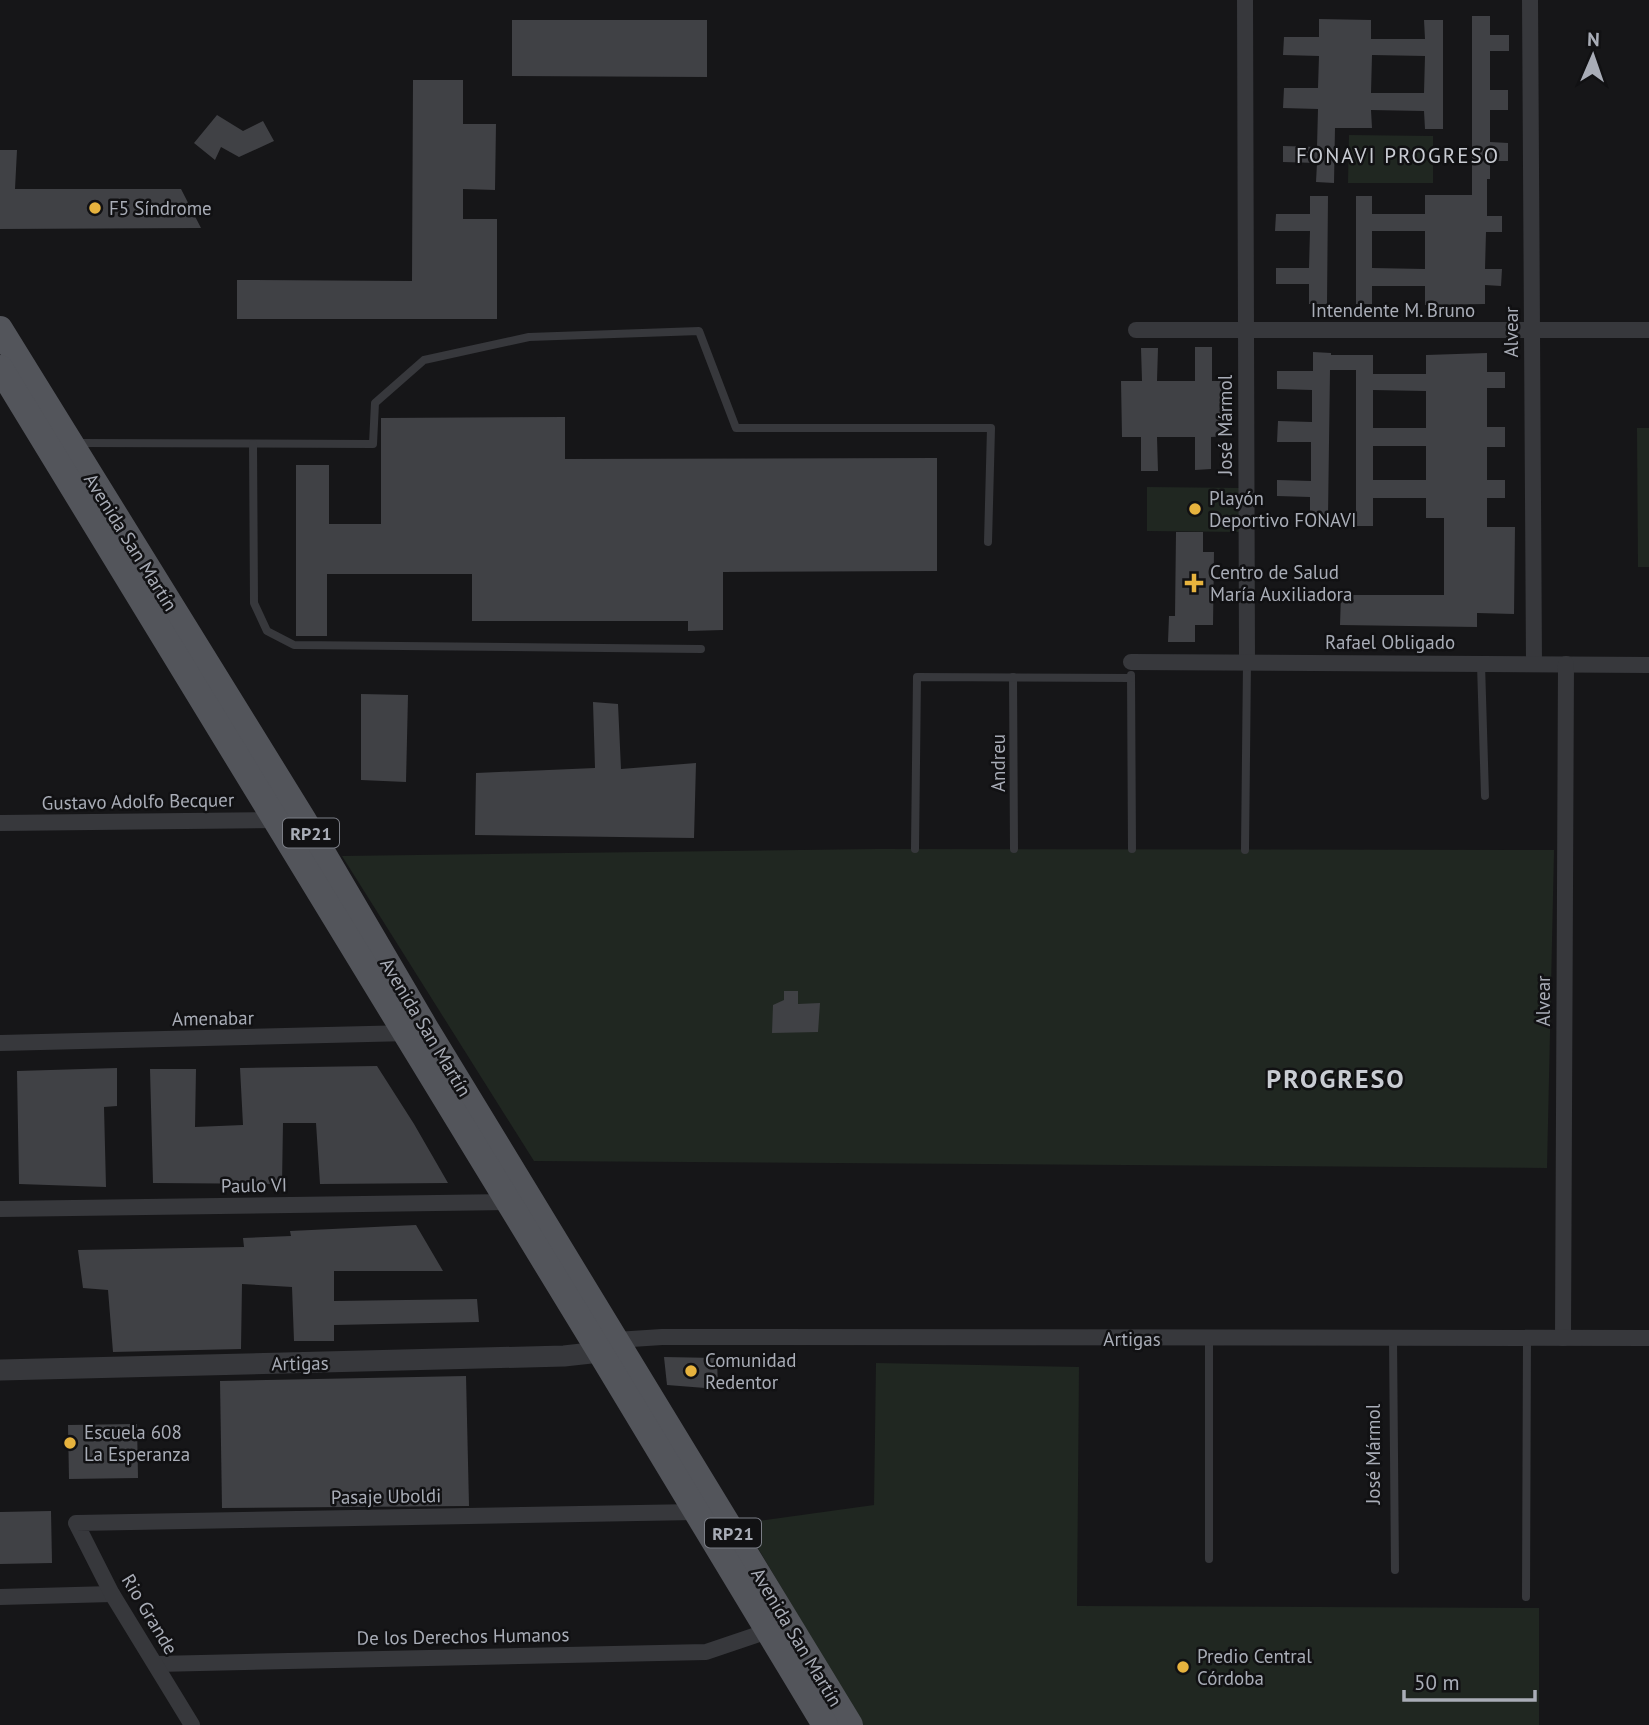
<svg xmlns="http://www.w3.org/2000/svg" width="1649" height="1725" viewBox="0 0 1649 1725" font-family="'PT Sans',sans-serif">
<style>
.green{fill:#202721}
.building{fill:#404145;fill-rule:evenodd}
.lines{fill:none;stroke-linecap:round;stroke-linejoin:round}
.service{stroke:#37383c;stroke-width:8}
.minor{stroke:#37383c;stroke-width:16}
.tertiary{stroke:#37383c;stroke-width:21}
.primary{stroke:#53555b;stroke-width:26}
.poi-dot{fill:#e7b33e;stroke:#111113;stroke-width:2.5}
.labels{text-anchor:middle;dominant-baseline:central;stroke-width:5;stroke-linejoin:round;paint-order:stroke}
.shield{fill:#111113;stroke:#7b7e86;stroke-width:2}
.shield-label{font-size:18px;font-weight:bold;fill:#a9adb7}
.poi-label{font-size:19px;fill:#a9adb7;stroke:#111113;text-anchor:start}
.street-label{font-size:19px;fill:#a9adb7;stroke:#111113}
.neighbourhood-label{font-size:21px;letter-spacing:2px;fill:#c9ccd3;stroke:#111113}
.district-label{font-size:26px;font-weight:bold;letter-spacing:2px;fill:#c9ccd3;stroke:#111113}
</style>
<rect width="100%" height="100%" fill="#161618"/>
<!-- green -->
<g class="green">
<path d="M1349 135 1433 136V183H1348Z"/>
<path d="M1637 428H1649V567H1638Z"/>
<path d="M1147 487 1243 488 1242 532 1147 531Z"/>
<path d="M877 849 1554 850 1547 1168 534 1161 342 856Z"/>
<path d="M876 1363 1079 1367 1077 1606 1539 1608V1725H863L743 1523 874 1505Z"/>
</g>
<!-- building -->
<g class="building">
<path d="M1472 16H1490V35H1509V51H1490V90H1508V110H1490V142L1508 143V161H1490V179H1487V216H1502V232H1486L1485 269H1502L1501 286 1485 285V304L1425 305V286H1372V304H1356V196H1372V214H1425V195H1472ZM1372 231H1425V269L1372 268Z"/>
<path d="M1319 19 1371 20V39H1425L1424 20H1443V129H1425L1424 111 1371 110 1372 128H1335L1334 183 1316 182 1317 163 1283 162V146L1317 147 1318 109 1283 108 1284 88H1318L1319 56 1283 55 1284 37H1319ZM1372 55 1425 56 1424 93H1371Z"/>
<path d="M512 20H707V77L512 76Z"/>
<path d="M413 80H463V124H496L495 190 463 189V219H497V319H237V280L412 281Z"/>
<path d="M217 115 243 131 263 121 274 141 239 157 221 147 215 160 194 143Z"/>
<path d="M0 150H17L15 189H181L201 228 0 229Z"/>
<path d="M1310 196H1328L1327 304H1309V284H1276V268H1309L1310 231H1275L1276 214H1310Z"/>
<path d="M1195 347H1212V381H1230L1231 436 1211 437V469L1195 470V437H1157L1158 471H1141V437H1122L1121 381H1142L1141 348H1158L1157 381H1195Z"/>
<path d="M1313 352 1331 353V355H1373V374H1426V355L1487 353V372H1505V388H1487V427H1505V447H1487V480H1505V498H1487V527H1515L1514 614 1477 613V627L1340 625 1341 595H1444V518H1426V498H1373V526H1356V370H1330L1328 516H1310V497L1277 496V480L1311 481V442H1277L1278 421 1312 422V390L1277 389V371H1313ZM1373 390 1426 391V428H1373ZM1373 446H1426V480H1373Z"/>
<path d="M565 417V459L937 458V571L723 572V630L688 631V621H472V574H327V636H296V465H329V524H381V418Z"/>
<path d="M1176 532H1203V552H1214L1213 625H1195V642H1168L1169 616H1175Z"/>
<path d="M361 694 408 695 406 782 361 780Z"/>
<path d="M593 702 618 704 621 769 696 763 694 838 475 835 476 773 595 768Z"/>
<path d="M784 991H798V1004L820 1003 818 1032 772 1033 773 1005 784 1000Z"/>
<path d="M377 1066 414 1124 448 1183 320 1184 316 1123H283L282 1184 153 1183 150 1069H196L195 1127 243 1125 240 1068Z"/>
<path d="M117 1068V1106L104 1107 106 1187 19 1184 17 1071Z"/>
<path d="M416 1225 443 1271H334V1301L477 1299 479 1322 334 1325V1341H294L292 1287 242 1284 241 1349 113 1352 108 1290 83 1288 78 1250 244 1247 243 1238 291 1236 290 1231Z"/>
<path d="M664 1357 717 1358 718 1389 667 1385Z"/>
<path d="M466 1376 469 1506 222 1508 220 1381Z"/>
<path d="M137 1424 138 1478 69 1479 68 1425Z"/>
<path d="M51 1511 52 1563 0 1564V1512Z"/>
</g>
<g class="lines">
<!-- service -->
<g class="service">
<path d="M77 443 373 444 375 403 424 360 529 337 699 331 736 428H991L988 542"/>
<path d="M253 444 254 603 267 631 294 645 701 649"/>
<path d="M1481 664 1485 796"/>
<path d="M1131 675 1132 849"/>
<path d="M1013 677 1014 849"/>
<path d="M915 849 917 677 1131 678"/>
<path d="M1245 850 1247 663"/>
<path d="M1393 1338 1395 1570"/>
<path d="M1209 1559V1339"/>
<path d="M1526 1597 1527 1338"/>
</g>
<!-- minor -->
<g class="minor">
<path d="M1245 0 1247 663"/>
<path d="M1530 0 1534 664"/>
<path d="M1136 330H1649"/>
<path d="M1131 662 1649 665"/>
<path d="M0 823 281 820"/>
<path d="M0 1043 410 1033"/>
<path d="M0 1209 509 1202"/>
<path d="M1563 1338 1566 664"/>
<path d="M616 1340 662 1337 1649 1338"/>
<path d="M0 1597 112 1594"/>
<path d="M156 1664 706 1652 768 1631"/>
<path d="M192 1725 112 1594 76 1523 696 1512"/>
</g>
<!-- tertiary -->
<path class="tertiary" d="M0 1370 564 1356 600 1352 611 1344"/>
<!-- primary -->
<g class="primary">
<path d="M0 329 303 819 425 1027 850 1725"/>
<path d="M0 368 600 1352 825 1725"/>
</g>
</g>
<!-- markers -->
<g class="poi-dot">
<circle cx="95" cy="208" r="7"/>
<circle cx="1195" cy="509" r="7"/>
<path d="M1190.5 572.5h7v7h7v7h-7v7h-7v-7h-7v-7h7z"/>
<circle cx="691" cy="1371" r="7"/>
<circle cx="70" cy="1443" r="7"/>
<circle cx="1183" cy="1667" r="7"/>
</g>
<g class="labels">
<!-- shield labels -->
<g class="shield">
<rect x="283" y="818.5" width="56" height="29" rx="5"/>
<rect x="705" y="1518.5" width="56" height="29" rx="5"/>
</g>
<g class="shield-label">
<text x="311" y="833">RP21</text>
<text x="733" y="1533">RP21</text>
</g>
<!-- poi labels -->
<g class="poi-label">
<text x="109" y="208">F5 Síndrome</text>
<text x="1209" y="498">Playón<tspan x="1209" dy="22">Deportivo FONAVI</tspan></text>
<text x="1210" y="572">Centro de Salud<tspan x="1210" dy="22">María Auxiliadora</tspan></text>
<text x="705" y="1360">Comunidad<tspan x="705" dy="22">Redentor</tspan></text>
<text x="84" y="1432">Escuela 608<tspan x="84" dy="22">La Esperanza</tspan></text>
<text x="1197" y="1656">Predio Central<tspan x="1197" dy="22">Córdoba</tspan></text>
</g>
<!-- street labels -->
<g class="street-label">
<text x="1393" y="310">Intendente M. Bruno</text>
<text transform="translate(1511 332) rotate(-90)">Alvear</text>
<text transform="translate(1225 425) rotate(-90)">José Mármol</text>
<text transform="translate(131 542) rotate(58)">Avenida San Martín</text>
<text x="1390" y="642">Rafael Obligado</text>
<text transform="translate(998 763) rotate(-90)">Andreu</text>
<text transform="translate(138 801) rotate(-1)">Gustavo Adolfo Becquer</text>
<text transform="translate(1543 1001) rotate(-90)">Alvear</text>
<text transform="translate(213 1018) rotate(-1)">Amenabar</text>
<text transform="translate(426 1027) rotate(59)">Avenida San Martín</text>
<text transform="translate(254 1185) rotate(-1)">Paulo VI</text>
<text x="1132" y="1339">Artigas</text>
<text transform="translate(300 1363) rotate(-1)">Artigas</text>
<text transform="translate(1373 1454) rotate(-90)">José Mármol</text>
<text transform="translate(386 1496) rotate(-1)">Pasaje Uboldi</text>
<text transform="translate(150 1614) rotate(59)">Rio Grande</text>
<text transform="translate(463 1636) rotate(-1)">De los Derechos Humanos</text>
<text transform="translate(797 1637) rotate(59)">Avenida San Martín</text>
</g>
<!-- neighbourhood labels -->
<g class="neighbourhood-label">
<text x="1398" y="155">FONAVI PROGRESO</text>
</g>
<!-- district labels -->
<g class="district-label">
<text x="1336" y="1078">PROGRESO</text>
</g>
</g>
<!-- north arrow -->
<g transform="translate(1593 56) rotate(2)" stroke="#111113" stroke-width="5" paint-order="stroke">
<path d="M0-5L12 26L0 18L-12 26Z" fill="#a9adb7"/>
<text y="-10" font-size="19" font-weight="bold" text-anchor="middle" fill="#a9adb7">N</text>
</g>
<!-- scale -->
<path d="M1404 1690v10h131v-10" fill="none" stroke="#a9adb7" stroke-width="3.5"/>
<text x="1414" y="1690" font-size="21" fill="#a9adb7" stroke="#111113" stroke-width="5" paint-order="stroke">50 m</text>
</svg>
